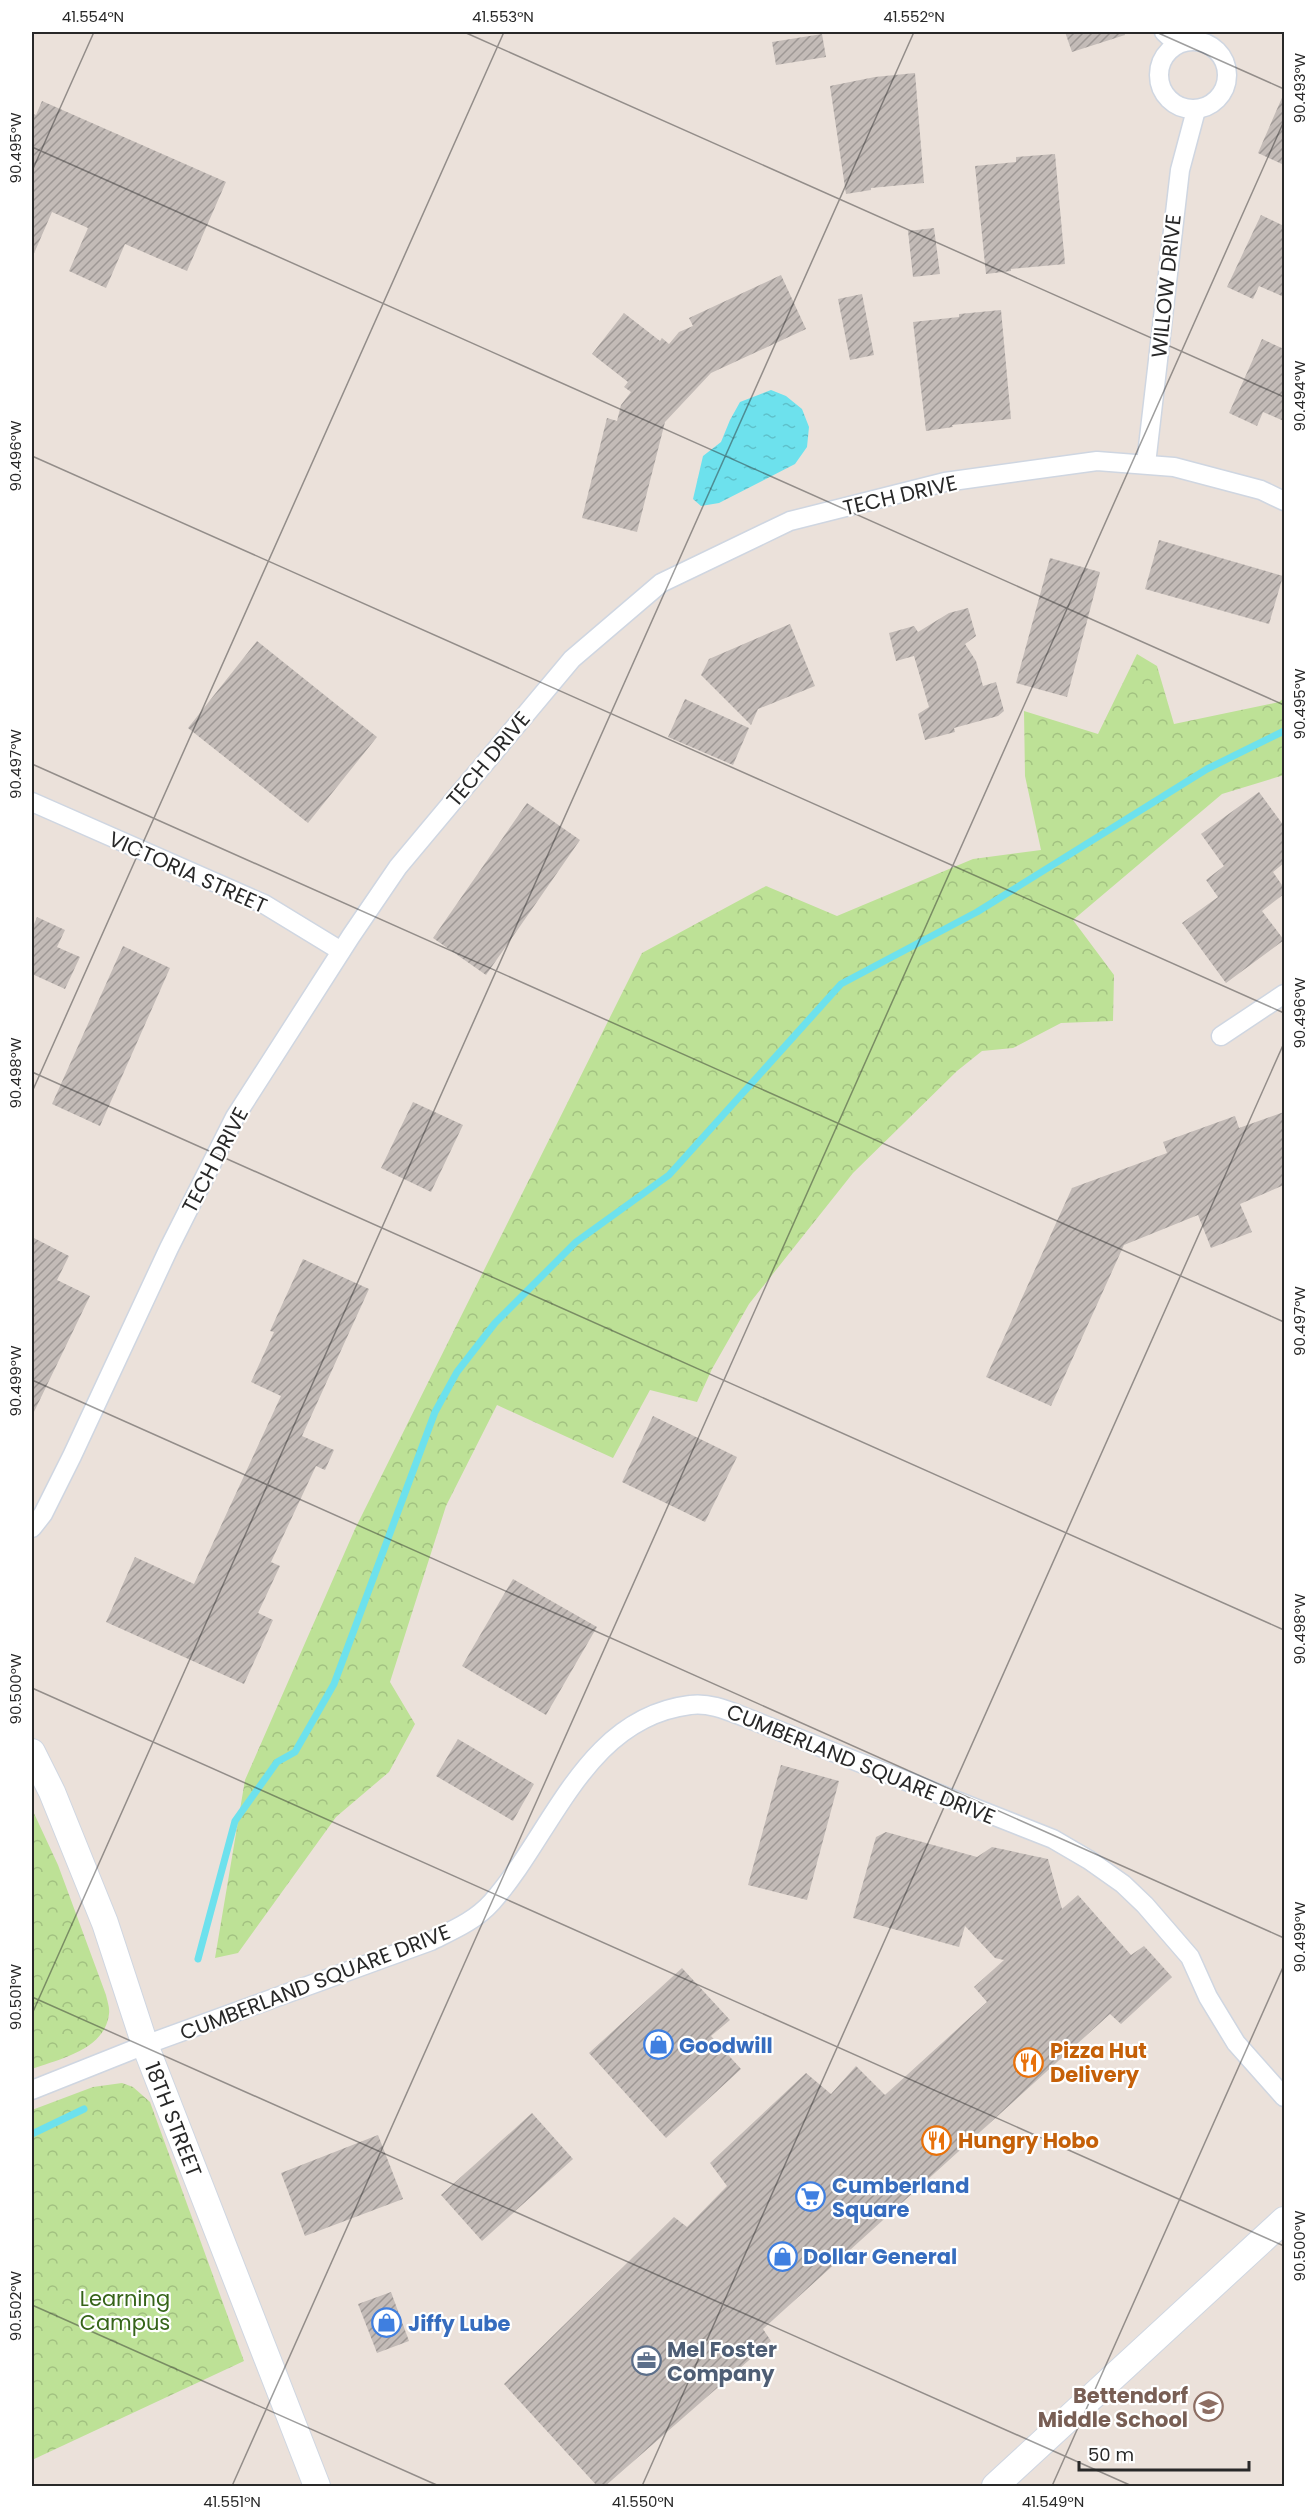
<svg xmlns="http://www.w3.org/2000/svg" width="1316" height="2518" viewBox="0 0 1316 2518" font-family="Poppins,sans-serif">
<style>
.forest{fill:url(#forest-crowns)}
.water{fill:url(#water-ripples)}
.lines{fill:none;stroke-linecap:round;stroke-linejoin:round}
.stream{stroke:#6de1ed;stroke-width:7}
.building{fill:url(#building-hatch)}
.street-casing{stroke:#cfd6e1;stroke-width:21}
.secondary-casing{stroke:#cfd6e1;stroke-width:28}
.street{stroke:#fff;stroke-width:18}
.secondary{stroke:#fff;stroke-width:26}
.ticks{fill:none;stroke:#282828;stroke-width:1.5;stroke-opacity:0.45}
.labels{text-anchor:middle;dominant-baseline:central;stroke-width:4.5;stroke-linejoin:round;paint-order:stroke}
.street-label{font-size:21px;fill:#282828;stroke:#fff}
.shop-label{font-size:21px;font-weight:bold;fill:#366cbe;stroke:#fff;text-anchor:start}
.food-label{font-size:21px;font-weight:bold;fill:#c56008;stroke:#fff;text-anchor:start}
.park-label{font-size:21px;fill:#36641a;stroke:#fff}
.service-label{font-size:21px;font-weight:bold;fill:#4e5e75;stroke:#fff;text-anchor:start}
.education-label{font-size:21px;font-weight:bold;fill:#785e54;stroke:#fff;text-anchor:end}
.neatline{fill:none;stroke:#282828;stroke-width:2}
.ticks-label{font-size:15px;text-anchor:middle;fill:#282828}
</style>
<defs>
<pattern id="forest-crowns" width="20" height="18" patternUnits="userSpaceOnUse" patternTransform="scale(1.5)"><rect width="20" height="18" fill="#bde196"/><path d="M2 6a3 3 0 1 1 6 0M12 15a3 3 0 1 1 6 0" fill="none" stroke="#a2c181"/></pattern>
<pattern id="water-ripples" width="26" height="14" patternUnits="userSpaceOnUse" patternTransform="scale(1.5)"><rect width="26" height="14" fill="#6de1ed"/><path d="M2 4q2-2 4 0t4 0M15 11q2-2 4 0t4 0" fill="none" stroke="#5ec1cb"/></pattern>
<pattern id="building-hatch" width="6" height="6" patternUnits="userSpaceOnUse" patternTransform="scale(1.5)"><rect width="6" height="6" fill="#c3bbb7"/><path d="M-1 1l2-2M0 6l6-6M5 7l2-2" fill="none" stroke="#9e9895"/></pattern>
</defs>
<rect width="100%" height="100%" fill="#ebe1da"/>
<!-- forest -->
<g class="forest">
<path d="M1137 654 1157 666 1174 724 1279 702 1284 698V775L1222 794 1073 920 1114 975 1113 1021 1061 1023 1013 1048 982 1051 957 1071 853 1173 749 1304 712 1369 697 1402 650 1390 613 1458 497 1405 446 1506 390 1682 415 1724 389 1772 336 1817 238 1953 215 1958 245 1780 355 1529 642 953 766 886 837 916 973 859 1041 850 1025 776 1024 711 1098 734Z"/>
<path d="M32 1809 58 1865 106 1995C107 2000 110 2008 109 2014 105 2050 59 2059 32 2069Z"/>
<path d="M122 2083 133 2087 150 2102 244 2361 32 2460V2110L93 2087Z"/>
</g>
<!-- water -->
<path class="water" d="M771 390 786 396 802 409 809 427 807 447 795 464 719 503 701 506 693 499 703 456 721 442 730 420 740 402Z"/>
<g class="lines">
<!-- stream -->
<g class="stream">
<path d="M198 1959 235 1821 277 1762 295 1752 334 1684 435 1412 457 1372 495 1323 576 1242 669 1175 841 984 977 912 1207 769 1284 731"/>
<path d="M32 2134 84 2109"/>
</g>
</g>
<!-- building -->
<g class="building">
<path d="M1065 32H1124L1125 35 1072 52Z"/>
<path d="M822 34 826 57 776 65 772 42Z"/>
<path d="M915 73 924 183 871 188V190L846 194 830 86 875 77Z"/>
<path d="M1284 93V165L1258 153Z"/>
<path d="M42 101 226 182 187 271 125 244 106 288 69 271 88 228 52 212 32 258V113L36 115Z"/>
<path d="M1055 154 1065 264 1011 269V271L986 274 975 166 1016 162V157Z"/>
<path d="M1261 215 1284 226V297L1259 286 1253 299 1227 287Z"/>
<path d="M934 228 940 274 913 277 908 231Z"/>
<path d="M781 275 806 329 711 373 665 422 637 532 582 518 607 418 617 421 621 405 631 392 624 387 628 382 592 354 624 313 660 341 662 338 669 344 679 332 693 326 689 318Z"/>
<path d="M862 294 874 355 850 360 838 299Z"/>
<path d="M1001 310 1011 419 952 425 953 427 926 431 913 322 959 317V314Z"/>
<path d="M1262 339 1284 349V421L1263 412 1257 426 1229 413Z"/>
<path d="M1159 540 1283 576 1269 624 1145 589Z"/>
<path d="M1050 558 1100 572 1067 697 1016 683Z"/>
<path d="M968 608 976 636 965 644 976 661 983 686 996 682 1004 711 998 716 954 728 955 732 925 740 918 714 929 707 914 656 896 661 889 633 914 626 918 632 949 613Z"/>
<path d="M790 624 815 686 758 709 751 725 701 675 709 659Z"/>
<path d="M257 641 377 737 308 823 188 728Z"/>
<path d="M685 699 749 728 733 765 668 737Z"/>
<path d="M1259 792 1284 826V863L1273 872 1284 888V894L1262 911 1284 940 1226 983 1182 923 1218 897 1206 880 1224 866 1201 834Z"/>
<path d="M527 803 580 840 486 975 433 938Z"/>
<path d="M37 917 65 930 57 947 80 957 65 989 32 974V929Z"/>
<path d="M123 946 170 968 100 1126 52 1104Z"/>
<path d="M413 1102 463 1125 431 1192 381 1168Z"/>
<path d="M1284 1112V1185L1240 1204 1252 1232 1211 1248 1198 1215 1124 1245 1051 1406 986 1377 1072 1188 1167 1153 1163 1142 1235 1116 1239 1128Z"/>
<path d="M32 1237 69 1256 57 1280 90 1296 32 1416Z"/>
<path d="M303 1259 369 1289 302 1436 334 1450 325 1470 316 1466 271 1562 280 1566 258 1613 273 1620 244 1684 106 1622 135 1557 194 1584 281 1396 251 1382 274 1332 270 1331Z"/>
<path d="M653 1416 737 1457 705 1522 622 1482Z"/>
<path d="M513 1579 597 1627 546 1715 462 1666Z"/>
<path d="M458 1739 534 1784 513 1821 436 1776Z"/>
<path d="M781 1765 839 1781 807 1900 748 1885Z"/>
<path d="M886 1832 977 1857 992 1847 1048 1859 1062 1909 1078 1895 1131 1955 1144 1946 1172 1977 1121 2024 1110 2014 763 2329 771 2341 604 2487H598L504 2384 674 2217 687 2227 727 2186 710 2163 806 2073 831 2094 856 2066 885 2095 987 2002 974 1987 1004 1960 995 1958 965 1926 959 1947 853 1918 876 1837Z"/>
<path d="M682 1968 730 2020 711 2036 741 2069 666 2138 589 2053Z"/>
<path d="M532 2113 573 2159 482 2241 441 2195Z"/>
<path d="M378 2135 403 2199 305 2236 281 2173Z"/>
<path d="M391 2292 409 2341 377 2353 358 2304Z"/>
</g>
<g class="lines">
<defs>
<g id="street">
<path d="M1164 32 1177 44"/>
<circle cx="1193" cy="75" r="34"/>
<path d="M1146 464 1180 170 1196 110"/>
<path d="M32 802 264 904 341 951"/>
<path d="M1221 1036 1284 994"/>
<path d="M32 1528 43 1514 72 1456 169 1248 235 1117 351 936 398 867 572 659 661 583 790 521 945 482 1097 461 1174 467 1261 490 1284 501"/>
<path d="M32 2090 145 2045 431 1941C453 1930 475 1921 492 1902 553 1833 585 1718 690 1705 709 1702 729 1711 747 1718L1053 1839 1089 1860 1123 1884 1145 1905 1190 1957 1208 1997 1236 2043 1284 2097"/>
</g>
<g id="secondary">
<path id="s1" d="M32 1752 52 1792 105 1923 145 2045 317 2486"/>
<path d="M995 2486 1284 2220"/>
</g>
</defs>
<!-- street casing -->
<use href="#street" class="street-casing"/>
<!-- secondary casing -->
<use href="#secondary" class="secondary-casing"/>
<!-- street -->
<use href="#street" class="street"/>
<!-- secondary -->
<use href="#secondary" class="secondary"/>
</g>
<!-- ticks -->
<path class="ticks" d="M464 32 1284 397M1156 32 1284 89M32 147 1284 705M32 171 94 32M32 456 1284 1013M32 764 1284 1322M32 1072 1284 1630M32 1092 504 32M32 1380 1284 1938M32 1688 1284 2246M32 1997 1132 2486M32 2014 914 32M32 2305 439 2486M232 2486 1284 121M642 2486 1284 1043M1052 2486 1284 1965"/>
<!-- icons -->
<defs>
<symbol id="shop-ring" viewBox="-11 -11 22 22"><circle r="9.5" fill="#fff" stroke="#3f7fe0" stroke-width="1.5"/><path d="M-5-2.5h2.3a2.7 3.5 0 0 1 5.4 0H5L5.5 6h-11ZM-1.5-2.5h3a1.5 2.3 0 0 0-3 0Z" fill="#3f7fe0"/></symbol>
<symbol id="restaurant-ring" viewBox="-11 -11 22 22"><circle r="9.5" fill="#fff" stroke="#e8710a" stroke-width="1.5"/><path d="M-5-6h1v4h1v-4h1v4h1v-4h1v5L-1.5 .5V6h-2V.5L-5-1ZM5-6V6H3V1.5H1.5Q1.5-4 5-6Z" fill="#e8710a"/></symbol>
<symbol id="supermarket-ring" viewBox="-11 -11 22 22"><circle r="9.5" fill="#fff" stroke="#3f7fe0" stroke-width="1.5"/><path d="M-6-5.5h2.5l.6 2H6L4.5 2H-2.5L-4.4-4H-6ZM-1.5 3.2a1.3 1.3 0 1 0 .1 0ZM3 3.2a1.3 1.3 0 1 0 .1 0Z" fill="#3f7fe0"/></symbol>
<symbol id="office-ring" viewBox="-11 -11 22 22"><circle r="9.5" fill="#fff" stroke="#5c6f8a" stroke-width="1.5"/><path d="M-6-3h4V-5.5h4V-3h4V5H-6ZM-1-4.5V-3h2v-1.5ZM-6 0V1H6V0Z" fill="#5c6f8a"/></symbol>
<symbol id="school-ring" viewBox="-11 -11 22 22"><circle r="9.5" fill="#fff" stroke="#8d6e63" stroke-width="1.5"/><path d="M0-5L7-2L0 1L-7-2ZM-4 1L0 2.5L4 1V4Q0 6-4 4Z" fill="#8d6e63"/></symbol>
</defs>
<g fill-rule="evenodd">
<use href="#shop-ring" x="642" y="2028" width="33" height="33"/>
<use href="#restaurant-ring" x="1012" y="2046" width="33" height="33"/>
<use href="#restaurant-ring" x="920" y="2124" width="33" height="33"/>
<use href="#supermarket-ring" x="794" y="2180" width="33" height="33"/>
<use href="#shop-ring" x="766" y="2240" width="33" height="33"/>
<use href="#shop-ring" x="370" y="2306" width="33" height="33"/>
<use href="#office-ring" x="630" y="2344" width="33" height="33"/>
<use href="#school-ring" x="1192" y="2390" width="33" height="33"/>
</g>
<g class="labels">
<!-- street labels -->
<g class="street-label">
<text transform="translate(1166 286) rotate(-84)">WILLOW DRIVE</text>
<text transform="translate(900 495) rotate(-13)">TECH DRIVE</text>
<text transform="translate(488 759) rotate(-50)">TECH DRIVE</text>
<text transform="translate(188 872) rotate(24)">VICTORIA STREET</text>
<text transform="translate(215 1160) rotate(-62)">TECH DRIVE</text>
<text transform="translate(861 1764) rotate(22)">CUMBERLAND SQUARE DRIVE</text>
<text transform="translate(315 1982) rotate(-21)">CUMBERLAND SQUARE DRIVE</text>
<text stroke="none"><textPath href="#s1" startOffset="394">18TH STREET</textPath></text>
</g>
<!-- shop labels -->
<g class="shop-label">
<text x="679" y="2045">Goodwill</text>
<text x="832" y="2185">Cumberland<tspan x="832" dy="24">Square</tspan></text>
<text x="803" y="2256">Dollar General</text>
<text x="408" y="2323">Jiffy Lube</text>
</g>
<!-- food labels -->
<g class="food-label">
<text x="1050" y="2050">Pizza Hut<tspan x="1050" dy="24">Delivery</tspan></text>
<text x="958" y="2140">Hungry Hobo</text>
</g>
<!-- park labels -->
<g class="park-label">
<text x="125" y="2298">Learning<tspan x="125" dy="24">Campus</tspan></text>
</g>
<!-- service labels -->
<g class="service-label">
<text x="667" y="2349">Mel Foster<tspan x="667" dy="24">Company</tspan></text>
</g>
<!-- education labels -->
<g class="education-label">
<text x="1188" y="2395">Bettendorf<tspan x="1188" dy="24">Middle School</tspan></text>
</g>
</g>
<!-- border -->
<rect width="1316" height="2518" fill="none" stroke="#ffffff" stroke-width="66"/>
<!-- scale -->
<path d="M1079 2461v9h170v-9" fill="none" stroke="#282828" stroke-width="3"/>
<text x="1088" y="2461" font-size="18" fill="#282828" stroke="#ffffff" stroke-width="4.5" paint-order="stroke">50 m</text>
<rect x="33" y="33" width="1250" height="2452" class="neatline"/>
<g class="ticks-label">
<text x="93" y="22">41.554°N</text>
<text x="503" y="22">41.553°N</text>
<text x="914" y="22">41.552°N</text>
<text transform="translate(1300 88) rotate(-90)" y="5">90.493°W</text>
<text transform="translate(16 148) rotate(-90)" y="5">90.495°W</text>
<text transform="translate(1300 396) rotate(-90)" y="5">90.494°W</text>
<text transform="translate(16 456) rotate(-90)" y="5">90.496°W</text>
<text transform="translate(1300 704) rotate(-90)" y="5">90.495°W</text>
<text transform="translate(16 764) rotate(-90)" y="5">90.497°W</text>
<text transform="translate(1300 1013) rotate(-90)" y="5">90.496°W</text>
<text transform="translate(16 1073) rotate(-90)" y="5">90.498°W</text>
<text transform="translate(1300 1321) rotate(-90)" y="5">90.497°W</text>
<text transform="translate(16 1381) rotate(-90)" y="5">90.499°W</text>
<text transform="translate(1300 1629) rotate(-90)" y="5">90.498°W</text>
<text transform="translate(16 1689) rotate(-90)" y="5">90.500°W</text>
<text transform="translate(1300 1937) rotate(-90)" y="5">90.499°W</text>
<text transform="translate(16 1997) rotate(-90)" y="5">90.501°W</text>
<text transform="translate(1300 2246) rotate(-90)" y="5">90.500°W</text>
<text transform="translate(16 2306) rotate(-90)" y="5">90.502°W</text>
<text x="232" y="2507">41.551°N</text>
<text x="643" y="2507">41.550°N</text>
<text x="1053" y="2507">41.549°N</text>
</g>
</svg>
